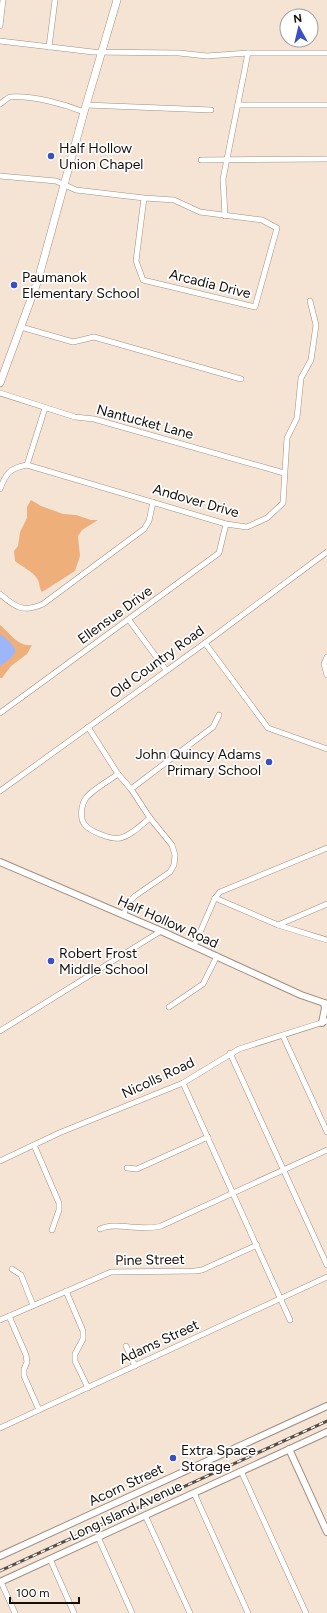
<svg xmlns="http://www.w3.org/2000/svg" width="327" height="1613" viewBox="0 0 327 1613" font-family="Figtree,sans-serif">
<style>
.green{fill:#eeaf7b}
.water{fill:#9db5f9}
.lines{fill:none;stroke-linecap:round;stroke-linejoin:round}
.minor-casing{stroke:#a19083;stroke-width:6}
.tertiary-casing{stroke:#a19083;stroke-width:8}
.secondary-casing{stroke:#a19083;stroke-width:8}
.minor{stroke:#fff;stroke-width:5}
.tertiary{stroke:#fff;stroke-width:6}
.secondary{stroke:#fff;stroke-width:7}
.rail-casing{stroke:#574d45;stroke-width:3}
.rail{stroke:#fff;stroke-width:1.5;stroke-dasharray:4.5;stroke-linecap:butt}
.poi-dot{fill:#3850c2;stroke:#fff;stroke-width:1.5}
.labels{text-anchor:middle;dominant-baseline:central;stroke-width:3.5;stroke-linejoin:round;paint-order:stroke}
.poi-label{font-size:14px;fill:#150f0a;stroke:#fff;text-anchor:start}
.street-label{font-size:14px;fill:#150f0a;stroke:#fff}
</style>
<rect width="100%" height="100%" fill="#f5e3d4"/>
<!-- green -->
<g class="green">
<path d="M31 500 41 506 63 514 76 515 91 520H98L82 530 78 536 80 556 75 571 42 592C39 588 40 584 38 580 33 571 22 567 15 561L14 551 18 546 20 532 27 518V507Z"/>
<path d="M0 625C10 633 18 647 32 645L27 654 11 666 2 678H0Z"/>
</g>
<!-- water -->
<path class="water" d="M0 634C19 649 21 652 0 666Z"/>
<g class="lines">
<defs>
<g id="minor">
<path d="M0 26 3 0"/>
<path d="M0 41 93 52 179 53 207 56 248 53H327"/>
<path d="M49 47 55 0"/>
<path d="M0 104C3 102 7 98 10 97 32 95 64 104 84 112"/>
<path d="M86 105 211 110"/>
<path d="M238 105H327"/>
<path d="M201 160 327 159"/>
<path d="M0 176 56 181 76 190 144 198 174 200 200 212 262 220 277 228 255 307 143 280 136 261 144 198"/>
<path d="M225 216 223 179 248 53"/>
<path d="M21 327 73 342 94 337 241 379"/>
<path d="M0 393 75 417 94 419 284 473"/>
<path d="M27 465 45 408"/>
<path d="M0 489C6 473 10 468 27 465L226 524 247 527 267 518 283 503 287 438 297 418 301 378 311 360 316 325 310 301"/>
<path d="M0 594C15 607 23 613 43 604L144 529 149 521 153 502"/>
<path d="M129 620 166 670"/>
<path d="M205 643 268 728 327 749"/>
<path d="M327 657 324 664 327 675"/>
<path d="M0 713 219 553 226 524"/>
<path d="M88 727 118 774 131 789 150 818 172 845 175 855 174 865 170 872 135 896 129 902 123 915"/>
<path d="M118 774C110 780 92 790 86 798 81 805 79 820 86 826 92 832 112 840 120 838 131 836 141 825 150 818"/>
<path d="M131 789 213 727 219 715"/>
<path d="M0 791 205 643 327 552"/>
<path d="M215 898 278 925 327 940"/>
<path d="M278 925 327 904"/>
<path d="M194 946 215 898 220 892 327 848"/>
<path d="M169 1007 203 984 217 956"/>
<path d="M0 1031 161 931"/>
<path d="M283 1036 327 1132"/>
<path d="M230 1053 327 1265"/>
<path d="M183 1083 290 1320"/>
<path d="M34 1145 59 1203V1210L52 1230"/>
<path d="M0 1161 59 1133 183 1083 239 1049 327 1021"/>
<path d="M127 1168 137 1169 208 1137"/>
<path d="M100 1229C116 1221 141 1232 161 1226L327 1150"/>
<path d="M12 1269 21 1275 33 1305"/>
<path d="M66 1291 83 1331V1339L75 1354V1361L88 1388"/>
<path d="M9 1316 26 1355 27 1362 24 1369V1376L39 1410"/>
<path d="M0 1320 111 1272 195 1271 202 1270 257 1245"/>
<path d="M126 1346 135 1366"/>
<path d="M0 1428 327 1277"/>
<path d="M241 1471 306 1613"/>
<path d="M194 1493 248 1613"/>
<path d="M145 1515 190 1613"/>
<path d="M98 1537 132 1613"/>
<path d="M50 1559 74 1613"/>
<path d="M1 1582 15 1613"/>
</g>
<g id="tertiary">
<path d="M0 862 161 931 301 995 327 1004"/>
<path d="M322 1023 325 1008 324 1003"/>
<path d="M289 1449 327 1532"/>
<path d="M0 1556 327 1406"/>
<path d="M0 1582 327 1432"/>
</g>
<path id="secondary" d="M0 383 38 280 84 112 117 0"/>
</defs>
<!-- minor casing -->
<use href="#minor" class="minor-casing"/>
<!-- tertiary casing -->
<use href="#tertiary" class="tertiary-casing"/>
<!-- secondary casing -->
<use href="#secondary" class="secondary-casing"/>
<!-- minor -->
<use href="#minor" class="minor"/>
<!-- tertiary -->
<use href="#tertiary" class="tertiary"/>
<!-- secondary -->
<use href="#secondary" class="secondary"/>
<defs>
<path id="rail" d="M0 1571 327 1421"/>
</defs>
<!-- rail casing -->
<use href="#rail" class="rail-casing"/>
<!-- rail -->
<use href="#rail" class="rail"/>
</g>
<!-- markers -->
<g class="poi-dot">
<circle cx="51" cy="156" r="4"/>
<circle cx="14" cy="285" r="4"/>
<circle cx="269" cy="762" r="4"/>
<circle cx="51" cy="961" r="4"/>
<circle cx="173" cy="1458" r="4"/>
</g>
<g class="labels">
<!-- poi labels -->
<g class="poi-label">
<text x="59" y="148">Half Hollow<tspan x="59" dy="16">Union Chapel</tspan></text>
<text x="22" y="277">Paumanok<tspan x="22" dy="16">Elementary School</tspan></text>
<text x="261" y="754" text-anchor="end">John Quincy Adams<tspan x="261" dy="16">Primary School</tspan></text>
<text x="59" y="953">Robert Frost<tspan x="59" dy="16">Middle School</tspan></text>
<text x="181" y="1450">Extra Space<tspan x="181" dy="16">Storage</tspan></text>
</g>
<!-- street labels -->
<g class="street-label">
<text transform="translate(210 284) rotate(14)">Arcadia Drive</text>
<text transform="translate(145 422) rotate(15)">Nantucket Lane</text>
<text transform="translate(196 501) rotate(16)">Andover Drive</text>
<text transform="translate(115 615) rotate(-36)">Ellensue Drive</text>
<text transform="translate(157 662) rotate(-36)">Old Country Road</text>
<text transform="translate(168 922) rotate(24)">Half Hollow Road</text>
<text transform="translate(158 1078) rotate(-25)">Nicolls Road</text>
<text transform="translate(150 1260) rotate(-1)">Pine Street</text>
<text transform="translate(159 1342) rotate(-25)">Adams Street</text>
<text transform="translate(126 1485) rotate(-25)">Acorn Street</text>
<text transform="translate(126 1511) rotate(-25)">Long Island Avenue</text>
</g>
</g>
<!-- north arrow -->
<g transform="translate(299 28) rotate(352)"><circle r="19" fill="#ffffff" stroke="#a19f9d"/>
<path d="M0-3L7 15L0 10L-7 15Z" fill="#3850c2"/>
<text y="-6" font-size="11" font-weight="bold" text-anchor="middle" fill="#150f0a">N</text>
</g>
<!-- scale -->
<path d="M10 1597v6h69v-6" fill="none" stroke="#150f0a" stroke-width="2"/>
<text x="16" y="1597" font-size="12" fill="#150f0a" stroke="#ffffff" stroke-width="3" paint-order="stroke">100 m</text>
</svg>
